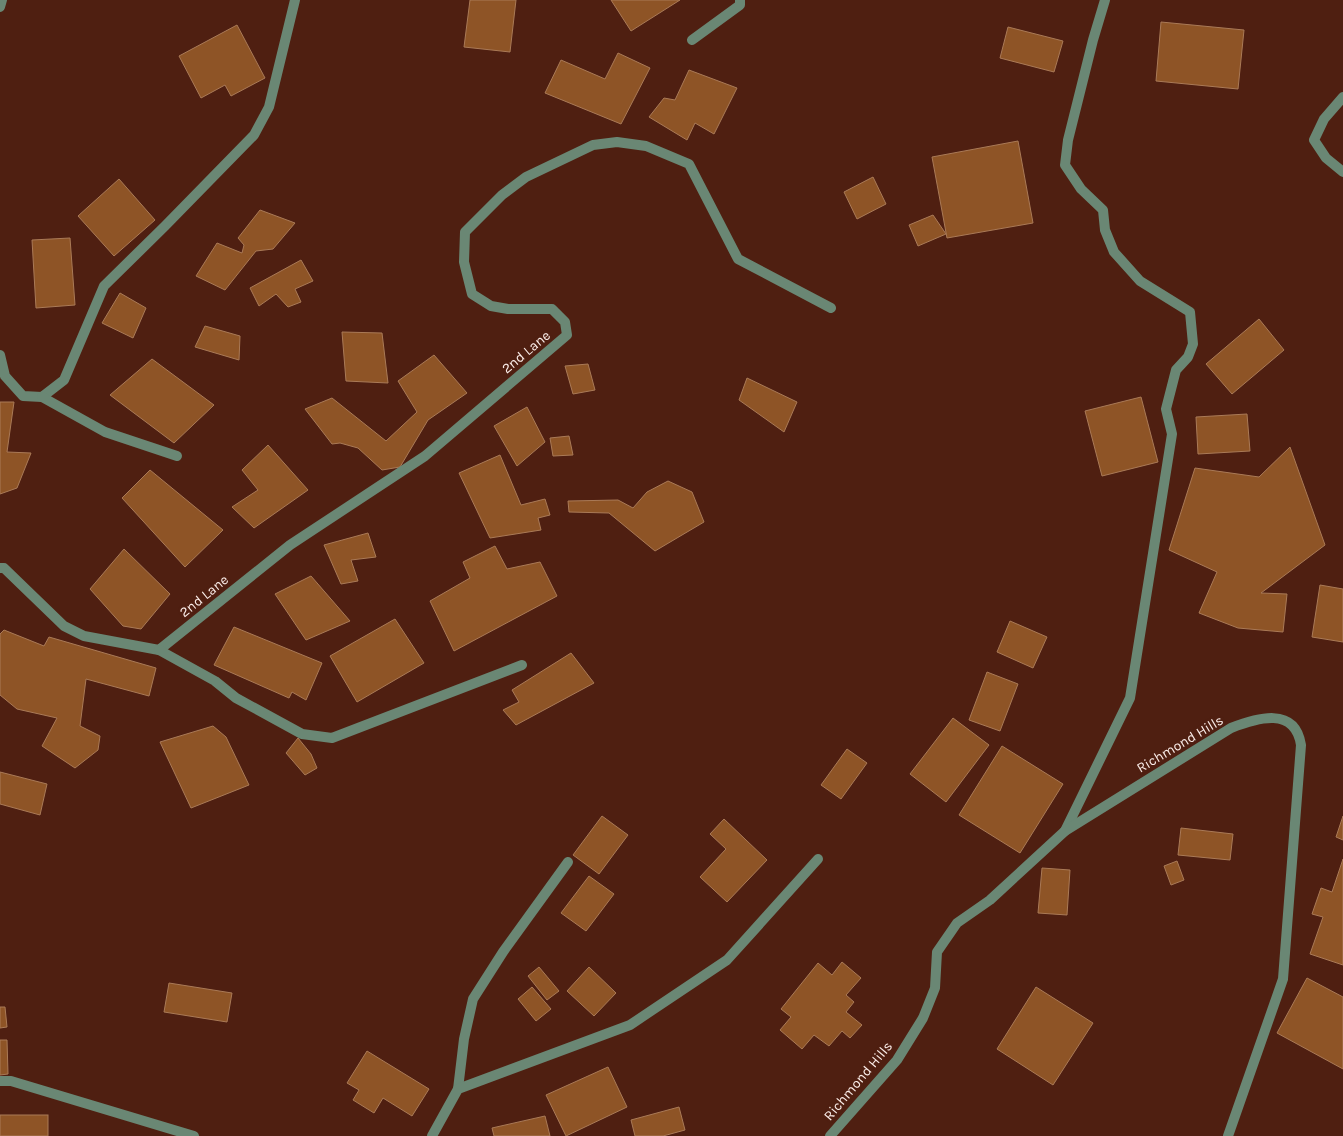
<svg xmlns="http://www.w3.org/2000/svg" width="1343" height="1136" viewBox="0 0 1343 1136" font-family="Karla,sans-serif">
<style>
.building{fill:#8e5426;stroke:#aa7a57}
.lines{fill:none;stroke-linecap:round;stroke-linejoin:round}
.service{stroke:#6a8774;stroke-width:10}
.minor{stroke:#6a8774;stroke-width:10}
.labels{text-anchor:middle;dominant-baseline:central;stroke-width:5;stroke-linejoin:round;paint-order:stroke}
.street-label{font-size:14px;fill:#fceeea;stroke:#4f1f11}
</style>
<rect width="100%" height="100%" fill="#4f1f11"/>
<!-- building -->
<g class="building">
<path d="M470 0H516L510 52 464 47Z"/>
<path d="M611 0H680L631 31Z"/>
<path d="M1161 22 1244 30 1238 89 1156 81Z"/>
<path d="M237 25 265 78 231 96 225 85 201 98 179 56Z"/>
<path d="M1008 27 1063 41 1054 72 1000 58Z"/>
<path d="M618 53 650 68 621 124 545 93 561 60 605 79Z"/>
<path d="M689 70 737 88 714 134 695 123 687 140 649 117 664 98 675 100Z"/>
<path d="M1018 141 1033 223 947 238 932 157Z"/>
<path d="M873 177 886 204 857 219 844 192Z"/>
<path d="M119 179 155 220 114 256 78 216Z"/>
<path d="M260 210 295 223 273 249 256 251 225 290 196 276 217 243 242 253 244 245 238 238Z"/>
<path d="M933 215 946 234 918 246 909 225Z"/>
<path d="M70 238 75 305 36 308 32 240Z"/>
<path d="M301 260 313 281 295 289 301 302 288 307 276 294 259 306 250 288Z"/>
<path d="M120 293 146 308 133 338 102 323Z"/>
<path d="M1259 319 1284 350 1232 394 1206 364Z"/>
<path d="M205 326 240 336 239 360 195 347Z"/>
<path d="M342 332 382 333 388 383 346 381Z"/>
<path d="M434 355 467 393 428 420 400 467 382 470 358 448 340 443 332 444 305 409 332 398 386 441 417 412 398 381Z"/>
<path d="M152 359 214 405 174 443 110 395Z"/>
<path d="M588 364 595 390 573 394 565 366Z"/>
<path d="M747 378 797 402 784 432 739 400Z"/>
<path d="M1141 397 1158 462 1102 476 1085 411Z"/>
<path d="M0 402H14L7 452 31 453 17 488 0 494Z"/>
<path d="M527 407 545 442 517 466 494 426Z"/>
<path d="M1247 414 1250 451 1198 454 1196 417Z"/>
<path d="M569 436 573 455 553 456 550 438Z"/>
<path d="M268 445 308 490 254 528 232 507 258 490 242 470Z"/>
<path d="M1290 447 1325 545 1261 593 1287 594 1283 632 1238 628 1199 613 1217 572 1169 550 1195 468 1259 477Z"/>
<path d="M500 455 521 505 545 499 550 515 538 518 541 530 490 538 459 473Z"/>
<path d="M150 470 223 530 185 567 122 498Z"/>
<path d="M668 481 692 492 704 522 655 551 609 513 569 512 568 501 618 500 633 508 647 492Z"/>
<path d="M368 533 376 557 351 560 358 581 341 584 324 545Z"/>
<path d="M495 546 507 569 540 562 557 596 454 651 430 601 470 578 463 562Z"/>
<path d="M124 549 170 594 141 629 123 626 90 589Z"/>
<path d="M311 576 350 621 306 640 275 594Z"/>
<path d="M1320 585 1343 589V642L1312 637Z"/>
<path d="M395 619 424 663 357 702 330 656Z"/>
<path d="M1010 621 1047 637 1033 668 997 652Z"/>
<path d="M234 627 322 663 306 700 292 692 289 698 214 665Z"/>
<path d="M4 630 44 646 49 637 156 668 149 696 86 679 80 726 100 736 98 750 75 768 42 746 57 718 17 709 0 695V634Z"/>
<path d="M571 653 594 683 516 725 503 710 519 702 512 690Z"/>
<path d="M987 672 1018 684 1000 731 969 720Z"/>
<path d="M953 718 989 745 946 802 910 774Z"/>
<path d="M213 726 226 737 249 785 191 808 160 742Z"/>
<path d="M298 738 311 754 317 768 305 775 286 753Z"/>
<path d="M1002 746 1063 784 1020 853 959 815Z"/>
<path d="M847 749 867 763 841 799 821 785Z"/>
<path d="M0 772 47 784 40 815 0 804Z"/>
<path d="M602 816 628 835 599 874 573 855Z"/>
<path d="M1343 816V840L1336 837Z"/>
<path d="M724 819 767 860 727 902 700 877 726 849 710 834Z"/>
<path d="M1181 828 1233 834 1230 860 1178 855Z"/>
<path d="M1343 859V965L1310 954 1323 917 1312 914 1321 888 1332 892Z"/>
<path d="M1177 861 1184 880 1171 885 1164 866Z"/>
<path d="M1042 868 1070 870 1067 915 1038 913Z"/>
<path d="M589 876 614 894 586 931 561 913Z"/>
<path d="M842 962 861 978 846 995 854 1002 846 1012 862 1025 850 1038 842 1031 829 1046 814 1035 802 1049 780 1030 791 1017 781 1009 818 963 832 975Z"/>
<path d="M539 967 559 991 547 1000 528 976Z"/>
<path d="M589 967 616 993 594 1016 567 991Z"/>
<path d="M1307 978 1343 997V1069L1277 1033Z"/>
<path d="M169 983 232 993 227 1022 164 1012Z"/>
<path d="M532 987 551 1009 536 1021 518 999Z"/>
<path d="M1036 987 1093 1023 1053 1085 997 1049Z"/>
<path d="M0 1007H5L7 1027 0 1028Z"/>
<path d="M0 1040H7L8 1074 0 1075Z"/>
<path d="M367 1051 429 1089 412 1116 383 1098 374 1113 353 1100 359 1090 347 1083Z"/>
<path d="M608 1067 627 1107 566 1136 546 1095Z"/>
<path d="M679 1107 685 1130 663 1136H635L631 1120Z"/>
<rect x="0" y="1115" width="48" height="21"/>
<path d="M545 1116 550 1136H494L492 1128Z"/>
</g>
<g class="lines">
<!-- service -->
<path class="service" d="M458 1089 464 1039 473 999 503 952 568 862"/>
<!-- minor -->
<g class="minor">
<path d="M0 7 2 0"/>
<path d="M692 40 740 5V0"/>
<path d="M1343 97 1324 119 1314 140 1326 158 1343 172"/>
<path d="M0 355 5 376 23 396 42 397 64 380 104 286 165 226 254 135 269 107 295 0"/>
<path d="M42 397 105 432 177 456"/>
<path d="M0 568H4L64 626 84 636 159 650 290 545 425 456 567 335 565 322 552 309H508L491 306 472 294 464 262 465 232 502 195 526 177 593 145 617 142 646 146 689 164 738 259 831 308"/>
<path d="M159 650 215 681 236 698 302 734 332 738 522 665"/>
<path d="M1065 831 1130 698 1172 434 1166 409 1176 370 1188 357 1193 344 1190 312 1140 281 1114 252 1105 230 1103 210 1081 189 1065 165 1068 140 1093 40 1105 0"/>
<path d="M0 1081H11L194 1136"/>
<path d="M432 1136 458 1089 630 1025 727 960 818 859"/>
<path d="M830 1136 897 1060 923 1018 935 988 937 952 957 923 990 900 1065 831 1231 728C1257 718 1295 706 1301 745L1283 979 1228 1136"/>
</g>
</g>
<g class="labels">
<!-- street labels -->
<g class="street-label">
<text transform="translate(526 352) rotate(-40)">2nd Lane</text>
<text transform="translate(204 596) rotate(-39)">2nd Lane</text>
<text transform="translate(1180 744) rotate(-31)">Richmond Hills</text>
<text transform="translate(858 1081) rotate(-50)">Richmond Hills</text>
</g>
</g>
</svg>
